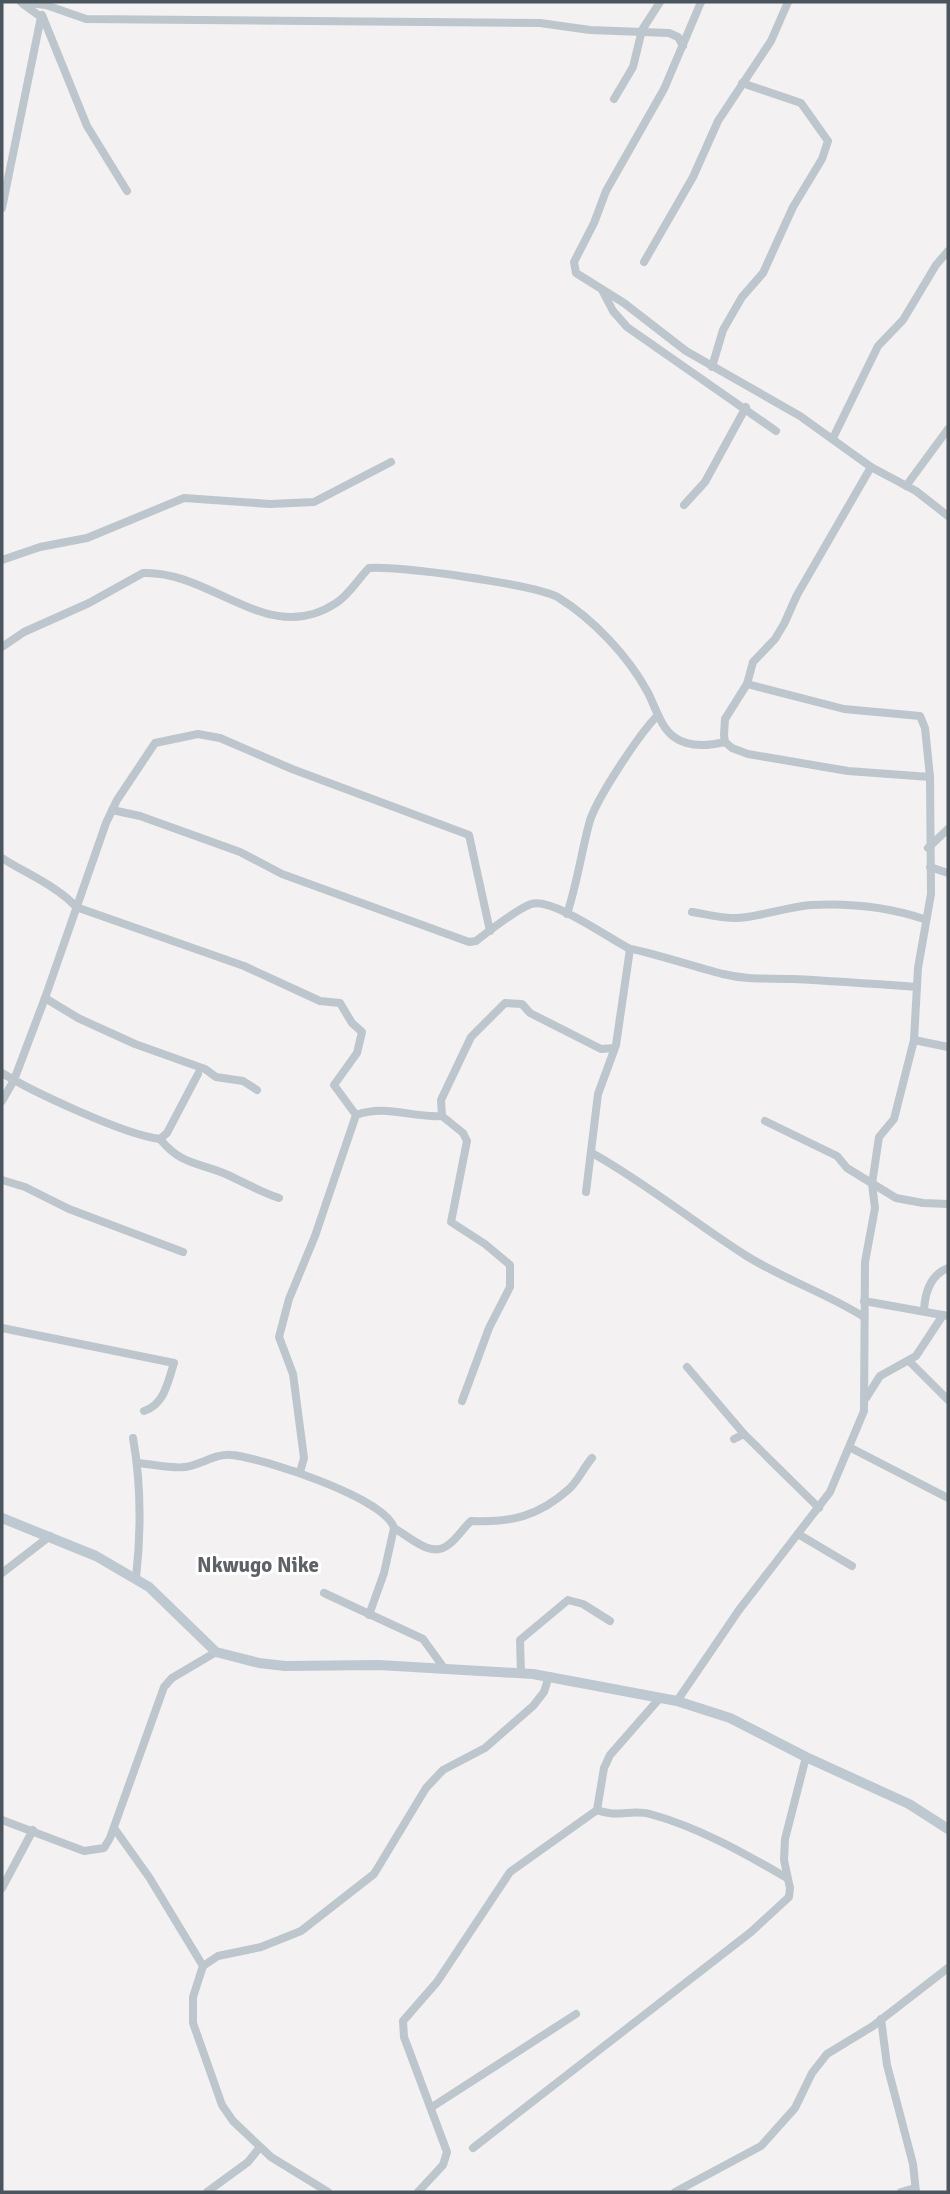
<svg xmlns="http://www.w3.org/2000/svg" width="950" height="2194" viewBox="0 0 950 2194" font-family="Signika,sans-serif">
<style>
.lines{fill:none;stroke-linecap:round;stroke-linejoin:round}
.street{stroke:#bdc6cc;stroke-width:8}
.secondary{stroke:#bec8d1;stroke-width:10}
.labels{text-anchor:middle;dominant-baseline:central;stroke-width:6;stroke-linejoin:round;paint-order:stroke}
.neighbourhood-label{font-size:21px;font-weight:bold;fill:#5e6165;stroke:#fff}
</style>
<rect width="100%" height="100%" fill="#f3f1f1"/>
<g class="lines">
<!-- street -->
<g class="street">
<path d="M21 2 46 5 86 19 540 23 590 30 669 33 678 37 683 46"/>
<path d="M701 2 664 89 606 191 594 223 574 262 576 273 624 303 686 351 800 416 871 467 916 491 948 516"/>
<path d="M42 15 87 126 127 191"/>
<path d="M614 99 633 67 642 30 660 2"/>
<path d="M2 208 41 17 23 4"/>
<path d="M644 262 693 177 718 121 771 41 788 2"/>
<path d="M602 290 613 311 627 327 776 431"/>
<path d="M712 367 723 330 742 297 763 273 793 207 822 159 828 141 801 103 742 83"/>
<path d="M833 438 878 346 903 320 936 265 948 251"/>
<path d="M871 467 797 595 784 624 775 639 753 662 747 684 725 719 724 735 725 742 732 748 748 754 848 771 930 777"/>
<path d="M906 486 948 429"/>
<path d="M684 505 705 482 746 407"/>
<path d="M2 560 40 547 87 538 184 498 270 504 314 502 391 462"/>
<path d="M2 647 24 632 89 603 143 573C211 570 269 648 336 603 349 595 358 579 369 568 395 565 539 585 559 598 593 619 628 656 647 691 655 705 660 727 674 737 689 748 708 746 725 742"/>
<path d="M112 810 140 816 240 852 282 874 469 942 476 941C489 931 517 909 531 904 552 897 610 939 630 949 636 948 709 971 723 974 747 980 769 978 793 979 834 981 876 984 917 987"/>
<path d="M928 848 948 829"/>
<path d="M2 858C25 873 59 887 76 907L244 966 320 1001 340 1003 352 1023 362 1032 357 1053 334 1085 356 1115 315 1236 289 1299 279 1337 293 1374 304 1458 300 1472"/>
<path d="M930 867 948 873"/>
<path d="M692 912C710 915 728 920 747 917 768 914 789 907 811 905 849 903 888 907 924 919"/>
<path d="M567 914C577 884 581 854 589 824 595 800 640 733 658 715"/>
<path d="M45 998 78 1018 135 1044 205 1069 216 1077 243 1081 257 1090"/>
<path d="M914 1040 948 1047"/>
<path d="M2 1073C33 1092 125 1135 160 1139L167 1133 198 1074"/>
<path d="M2 1101 14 1080 45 998 106 823 117 800 155 743 198 734 220 738 292 769 469 835 490 931"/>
<path d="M356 1115C386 1104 411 1118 442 1116"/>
<path d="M765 1121 837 1156 847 1168 896 1198 923 1203 948 1204"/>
<path d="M160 1139C182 1166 199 1162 228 1175 245 1183 261 1192 279 1198"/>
<path d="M592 1153C646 1183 693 1222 745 1255 783 1279 826 1293 864 1317"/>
<path d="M2 1180 25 1187 69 1209 183 1252"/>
<path d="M586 1192 598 1094 616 1045 630 949"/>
<path d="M864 1301 948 1316"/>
<path d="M924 1310C925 1292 930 1275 948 1268"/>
<path d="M2 1328 174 1363C168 1381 165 1404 144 1411"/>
<path d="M909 1361 948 1400"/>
<path d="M687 1367 744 1434"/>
<path d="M866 1398 880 1376 916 1356 943 1315"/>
<path d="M462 1401 489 1328 510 1287V1265L485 1244 451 1222 467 1141 463 1133 442 1116 441 1100 471 1037 505 1003 522 1004 530 1013 601 1049 614 1048"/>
<path d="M133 1438C141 1483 141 1533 136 1578"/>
<path d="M734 1439 744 1434 819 1508"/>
<path d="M851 1448 948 1498"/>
<path d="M137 1463C152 1464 171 1469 185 1467 201 1465 216 1453 232 1455 262 1458 386 1498 394 1528L384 1573 369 1615"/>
<path d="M394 1528C409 1536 431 1559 448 1545 457 1539 463 1528 471 1521 511 1523 539 1516 569 1489 578 1481 584 1467 592 1458"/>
<path d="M798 1534 852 1566"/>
<path d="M2 1573 50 1536"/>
<path d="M324 1593 423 1639 444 1668"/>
<path d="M521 1673 520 1640 568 1600 583 1604 610 1621"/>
<path d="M677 1701 739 1610 830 1492 864 1411 865 1262 875 1208 872 1184 879 1137 894 1119 914 1040 918 968 931 894 930 777 925 728 920 716 844 709 747 684"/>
<path d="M597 1810C616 1818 632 1809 650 1814 698 1827 744 1853 787 1878"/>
<path d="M2 1820 84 1851 104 1848 110 1838 164 1687 172 1678 216 1652"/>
<path d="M114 1828 149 1877 203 1966"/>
<path d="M2 1888 33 1830"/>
<path d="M881 2019 887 2065 913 2164 916 2192"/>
<path d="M432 2107 576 2014"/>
<path d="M473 2148 751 1932 789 1897 790 1888 784 1860 785 1839 806 1757"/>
<path d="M207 2192 248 2162 260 2147"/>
<path d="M328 2192 271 2157 233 2121 222 2105 193 2023V1997L203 1966 218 1956 261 1947 301 1931 374 1874 426 1788 443 1770 485 1748 533 1706 544 1692 549 1676"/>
<path d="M418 2192 443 2165 447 2152 404 2037 403 2021 437 1982 510 1872 597 1810 604 1768 610 1755 659 1699"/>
<path d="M675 2192 761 2146 795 2108 812 2073 827 2054 873 2026 948 1968"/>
<path d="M901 2192 915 2188"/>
</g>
<!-- secondary -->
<path class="secondary" d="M2 1518 96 1556 149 1587 216 1652 259 1663 285 1666 379 1665 533 1674 677 1701 730 1718 806 1757 909 1804 948 1829"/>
</g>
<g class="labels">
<!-- neighbourhood labels -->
<g class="neighbourhood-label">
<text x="258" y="1565">Nkwugo Nike</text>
</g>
</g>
<!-- border -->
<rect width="950" height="2194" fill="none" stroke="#4a555d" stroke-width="7"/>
</svg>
